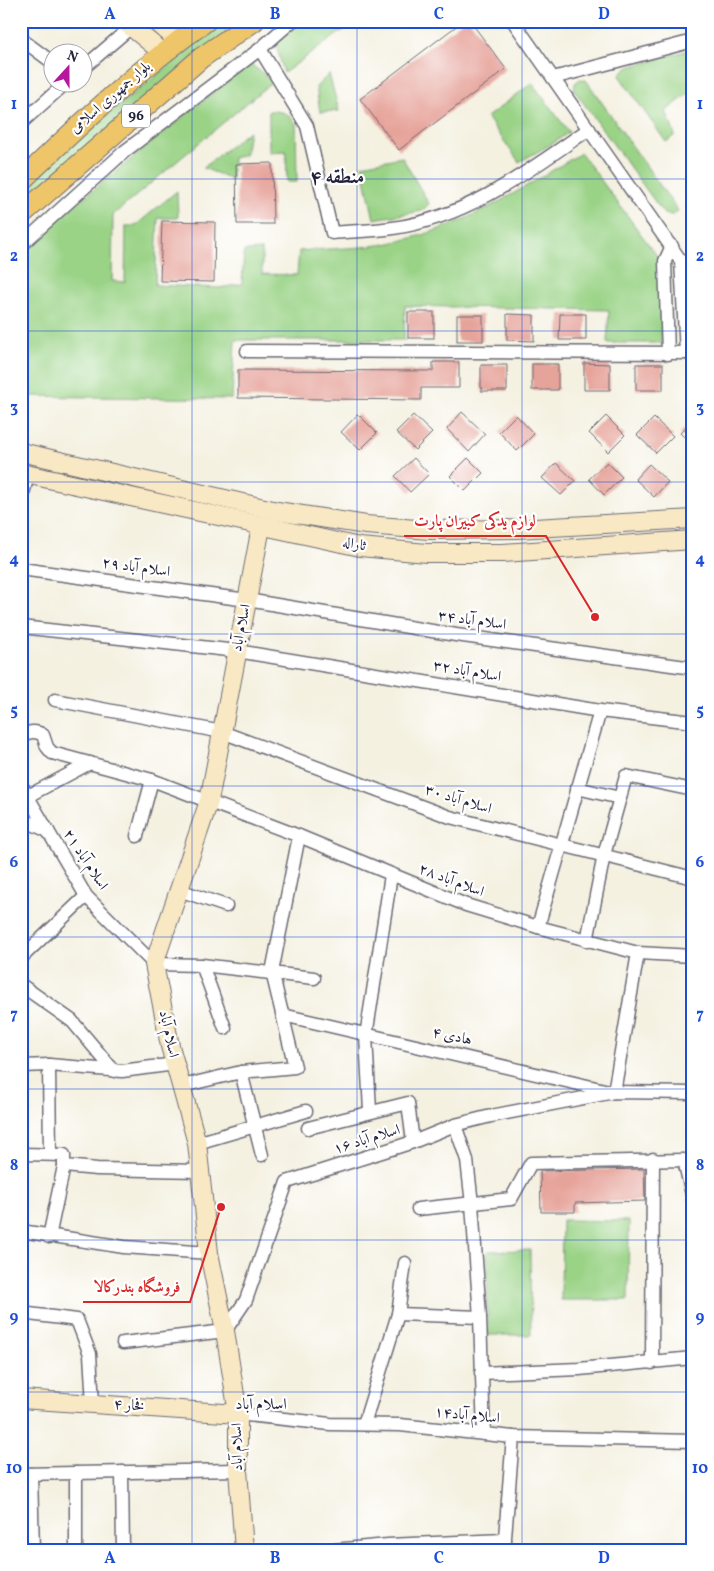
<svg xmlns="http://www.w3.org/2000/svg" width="714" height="1571" viewBox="0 0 714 1571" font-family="Vollkorn,Amiri,serif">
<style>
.green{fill:#9ad386;stroke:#5e7a60}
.building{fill:#e6a39a}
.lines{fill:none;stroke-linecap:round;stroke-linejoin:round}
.street-casing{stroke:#6c6a75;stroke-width:15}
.secondary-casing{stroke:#6c6a75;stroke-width:20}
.primary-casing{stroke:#6c6a75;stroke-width:22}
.street{stroke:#fff;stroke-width:12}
.secondary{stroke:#f8e8c3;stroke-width:18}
.primary{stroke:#eec569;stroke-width:20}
.grid{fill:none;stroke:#1d4ed8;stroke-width:1;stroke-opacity:0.55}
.labels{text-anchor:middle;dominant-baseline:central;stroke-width:4.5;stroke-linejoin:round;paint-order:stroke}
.shield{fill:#fff;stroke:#646476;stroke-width:1}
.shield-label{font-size:14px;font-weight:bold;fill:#22223b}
.street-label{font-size:15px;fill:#22223b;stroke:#fff}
.neighbourhood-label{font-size:16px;fill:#22223b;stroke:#fff}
.district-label{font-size:20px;font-weight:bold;fill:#22223b;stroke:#fff}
.leader{fill:none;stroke:#d62828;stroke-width:2}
.callout-dot{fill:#d62828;stroke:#fff;stroke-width:2}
.callout-label{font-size:16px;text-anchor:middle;font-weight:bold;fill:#d62828;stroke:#fff;stroke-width:4.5;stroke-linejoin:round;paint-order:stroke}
.neatline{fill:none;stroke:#1d4ed8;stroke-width:2}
.grid-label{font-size:16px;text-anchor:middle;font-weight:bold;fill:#1d4ed8}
</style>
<rect width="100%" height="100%" fill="#fff"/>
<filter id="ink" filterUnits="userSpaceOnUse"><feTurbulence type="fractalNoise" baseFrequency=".02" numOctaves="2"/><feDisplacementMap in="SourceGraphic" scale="10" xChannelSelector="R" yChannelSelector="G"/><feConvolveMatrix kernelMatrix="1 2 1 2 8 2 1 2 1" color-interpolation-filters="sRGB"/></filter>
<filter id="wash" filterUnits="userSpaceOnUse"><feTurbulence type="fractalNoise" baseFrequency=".0096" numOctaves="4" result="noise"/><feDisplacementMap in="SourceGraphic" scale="20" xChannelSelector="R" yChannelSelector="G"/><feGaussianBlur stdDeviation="1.12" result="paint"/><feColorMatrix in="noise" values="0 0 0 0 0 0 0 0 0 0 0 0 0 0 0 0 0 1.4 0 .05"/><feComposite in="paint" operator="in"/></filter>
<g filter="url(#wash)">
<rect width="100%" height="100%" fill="#f4f1e1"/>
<!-- green -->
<g class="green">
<path d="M224 21H240L21 206V192L105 117Z"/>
<path d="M304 21H356L284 73 275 42Z"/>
<path d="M693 49V90L666 111 675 135 666 142 620 77 621 72 629 67Z"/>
<path d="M249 63 273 81 113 215 112 281 125 282 126 226H135L177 191 178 218H158L155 285 219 288 242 284 244 251 262 250V274L297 275 299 251C329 248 361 249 390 243 463 229 519 190 581 153L660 260 662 343H607L609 310 405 306 404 340H235L232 399 21 396V252L76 204Z"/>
<path d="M329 74 339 111 320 112 316 87Z"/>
<path d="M580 79 586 80 678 211 673 215 664 214 574 90 575 83Z"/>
<path d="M532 83 569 132 555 142 519 162 487 117Z"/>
<path d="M269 111C282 111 289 113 296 124L297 182H287L286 151 269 152Z"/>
<path d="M249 131 245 155 233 158 232 179 203 168Z"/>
<path d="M402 157 429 204 422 211 374 219 362 165Z"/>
<path d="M693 250V344H690V254Z"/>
<path d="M562 1220 629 1221 628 1300H561Z"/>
<path d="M530 1250 531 1335H488L487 1251Z"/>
</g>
<g id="blocks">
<!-- building -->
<g class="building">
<path d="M463 21H470L506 69 399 150 360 99Z"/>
<path d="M272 163 273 224H237L236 164Z"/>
<path d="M162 221 215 222 214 282 160 281Z"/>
<rect x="408" y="312" width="26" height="26"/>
<path d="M507 314 534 315V341L507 340Z"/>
<path d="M560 314H586V340H559Z"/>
<rect x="457" y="315" width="26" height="26"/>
<path d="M433 362H459V388H421V400L238 398V370L433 371Z"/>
<path d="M584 363 610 364V390H584Z"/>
<rect x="532" y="364" width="26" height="26"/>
<rect x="636" y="364" width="27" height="26"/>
<path d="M481 365H507V391H481L483 388H481Z"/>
<path d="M462 412 485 434 469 452 447 429Z"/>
<path d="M358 414 377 433 360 450 341 432Z"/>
<path d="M413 415 432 433 415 450 396 432Z"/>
<path d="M516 415 534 434 517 451 499 432Z"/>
<path d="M606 416 625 435 608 452 589 433Z"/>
<path d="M654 418 673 436 656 453 637 435Z"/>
<path d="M693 420V446L680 433Z"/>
<path d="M414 458 429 474 410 492 395 476Z"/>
<path d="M468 458 483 473 465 491 450 476Z"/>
<path d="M607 462 622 477 604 495 589 479Z"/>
<path d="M556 463 575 481 561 495 542 478Z"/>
<path d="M649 464 668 482 654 497 635 479Z"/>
<path d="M644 1169 645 1201 575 1203V1212H541L540 1171Z"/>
</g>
</g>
</g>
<g filter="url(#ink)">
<use href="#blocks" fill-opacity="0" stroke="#6c6a75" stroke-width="1"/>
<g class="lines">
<defs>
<g id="street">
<path d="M513 21 681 261 686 353"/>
<path d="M21 39 52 62"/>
<path d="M260 49 307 126 332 233C352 231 373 231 393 228 467 218 530 170 589 129"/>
<path d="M82 69 131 27"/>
<path d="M553 78 693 41"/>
<path d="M21 123 67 82"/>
<path d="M21 245 125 151 260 49 292 21"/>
<path d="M247 351 693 353"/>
<path d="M668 354 665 261 672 246"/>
<path d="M21 501 28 475"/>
<path d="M21 569 247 600 456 635 693 668"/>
<path d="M21 627 237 651 600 711 693 722"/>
<path d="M55 700 222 732 450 817 693 878"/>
<path d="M21 735C30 732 35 730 43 735L47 747 52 753 152 780 299 836 466 905 538 927 638 953 693 956"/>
<path d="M21 785 86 896 154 964 202 965 314 978"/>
<path d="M577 788 620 798"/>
<path d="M28 796 90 763"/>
<path d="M21 819 48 831"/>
<path d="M137 836 152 780"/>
<path d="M179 890 226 906"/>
<path d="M538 927 600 711"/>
<path d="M587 941 604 855 626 776 693 790"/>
<path d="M21 958 86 896"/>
<path d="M202 965 225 1028"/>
<path d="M21 985 72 1021 114 1071"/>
<path d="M283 1015 609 1091"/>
<path d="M49 1065 50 1154"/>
<path d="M21 1066 49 1065 122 1071 175 1064"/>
<path d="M241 1072 262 1155"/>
<path d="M182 1086 241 1072 295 1067 272 972 299 836"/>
<path d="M614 1092 638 953"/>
<path d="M370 1111 366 1036 391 875"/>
<path d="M455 1125 467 1160 472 1204 480 1317 484 1434"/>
<path d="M308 1128 408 1103 413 1142"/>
<path d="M197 1143 306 1111"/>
<path d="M21 1154 64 1155V1166L97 1169 199 1171"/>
<path d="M418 1209 511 1199 531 1163 684 1160 693 1199"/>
<path d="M21 1231 124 1247 209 1253"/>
<path d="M49 1237 64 1166"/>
<path d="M21 1313 77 1320 90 1354 93 1404"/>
<path d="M398 1314 405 1263"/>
<path d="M123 1343 225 1331 246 1300 287 1182 413 1142 455 1125 491 1116 614 1092 693 1093"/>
<path d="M652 1363 653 1159"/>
<path d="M481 1373 579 1369 693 1358"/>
<path d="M238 1414 330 1424 400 1425 513 1437 693 1441"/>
<path d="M364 1424 398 1314 480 1317"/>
<path d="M122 1472 123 1550"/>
<path d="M76 1473V1550"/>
<path d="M21 1474 238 1470"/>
<path d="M31 1474 33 1550"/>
<path d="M334 1550 388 1545 505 1540"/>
<path d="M504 1550 513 1437"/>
</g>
<g id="secondary">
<path d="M124 21 163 53"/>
<path d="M156 21 178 41"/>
<path d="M21 452 277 511 366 525 429 530 517 529 693 519"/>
<path d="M21 473 360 547 427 553H503L693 540"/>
<path d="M21 1399 238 1414"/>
<path d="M244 1550 238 1470V1414L225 1331 209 1253 197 1143 170 1046 154 964 209 801 261 527"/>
</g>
<g id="primary">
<path d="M21 181C80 124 140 68 206 21"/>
<path d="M21 215 201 58 254 21"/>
</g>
</defs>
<!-- street casing -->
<use href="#street" class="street-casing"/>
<!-- secondary casing -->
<use href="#secondary" class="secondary-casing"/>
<!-- primary casing -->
<use href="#primary" class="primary-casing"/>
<!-- street -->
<use href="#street" class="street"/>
<!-- secondary -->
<use href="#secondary" class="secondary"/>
<!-- primary -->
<use href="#primary" class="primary"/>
</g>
</g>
<!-- grid -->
<path class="grid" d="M192 21V1550M357 21V1550M522 21V1550M21 179H693M21 331H693M21 482H693M21 634H693M21 786H693M21 937H693M21 1089H693M21 1240H693M21 1392H693"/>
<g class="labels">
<!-- shield labels -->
<rect class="shield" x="122" y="104.5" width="28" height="23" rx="4"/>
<g class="shield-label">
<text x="136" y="116">96</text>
</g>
<!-- street labels -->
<g class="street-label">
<text transform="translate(111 98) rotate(-41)">بلوار جمهوری اسلامی</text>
<text transform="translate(354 545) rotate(10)">ثاراله</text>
<text transform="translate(136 568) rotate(8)">اسلام آباد ۲۹</text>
<text transform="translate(472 621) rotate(8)">اسلام آباد ۳۴</text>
<text transform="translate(242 628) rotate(-79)">اسلام آباد</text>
<text transform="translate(467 672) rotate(10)">اسلام آباد ۳۲</text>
<text transform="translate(458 800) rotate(17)">اسلام آباد ۳۰</text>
<text transform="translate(85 860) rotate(57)">اسلام آباد ۲۱</text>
<text transform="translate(451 881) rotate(21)">اسلام آباد ۲۸</text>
<text transform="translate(168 1034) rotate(78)">اسلام آباد</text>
<text transform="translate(452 1037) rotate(12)">هادی ۴</text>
<text transform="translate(367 1140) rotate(-17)">اسلام آباد ۱۶</text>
<text transform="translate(129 1406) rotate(4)">فخار ۴</text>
<text transform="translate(467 1416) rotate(6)">اسلام آباد۱۴</text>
<text transform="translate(238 1447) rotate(-91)">اسلام آباد</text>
</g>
<!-- neighbourhood labels -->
<g class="neighbourhood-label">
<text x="261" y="1405">اسلام آباد</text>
</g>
<!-- district labels -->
<g class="district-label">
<text x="337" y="178">منطقه ۴</text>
</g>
</g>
<!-- callouts -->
<path class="leader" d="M595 617L546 536H404M221 1207L190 1302H83"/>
<g class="callout-dot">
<circle cx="595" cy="617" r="5"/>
<circle cx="221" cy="1207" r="5"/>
</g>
<g class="callout-label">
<text x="475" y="526">لوازم یدکی کبیران پارت</text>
<text x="137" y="1292">فروشگاه بندرکالا</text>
</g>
<!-- margin -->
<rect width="714" height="1571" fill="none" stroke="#fff" stroke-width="55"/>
<!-- north arrow -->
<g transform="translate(68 68) rotate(21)"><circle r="24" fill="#ffffff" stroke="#a7a7b1"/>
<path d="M0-4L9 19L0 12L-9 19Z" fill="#b5179e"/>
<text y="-8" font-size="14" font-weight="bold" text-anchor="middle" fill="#22223b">N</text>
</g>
<rect x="28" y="28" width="658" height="1516" class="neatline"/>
<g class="grid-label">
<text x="110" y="19">A</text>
<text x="275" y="19">B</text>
<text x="439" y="19">C</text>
<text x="604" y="19">D</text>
<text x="14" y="109">1</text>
<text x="700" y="109">1</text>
<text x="14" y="261">2</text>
<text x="700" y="261">2</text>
<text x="14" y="412">3</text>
<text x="700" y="412">3</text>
<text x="14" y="564">4</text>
<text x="700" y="564">4</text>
<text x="14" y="715">5</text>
<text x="700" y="715">5</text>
<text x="14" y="867">6</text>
<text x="700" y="867">6</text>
<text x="14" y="1019">7</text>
<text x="700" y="1019">7</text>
<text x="14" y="1170">8</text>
<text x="700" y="1170">8</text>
<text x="14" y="1322">9</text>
<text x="700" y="1322">9</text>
<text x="14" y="1473">10</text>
<text x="700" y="1473">10</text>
<text x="110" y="1563">A</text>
<text x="275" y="1563">B</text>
<text x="439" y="1563">C</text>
<text x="604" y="1563">D</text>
</g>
</svg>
